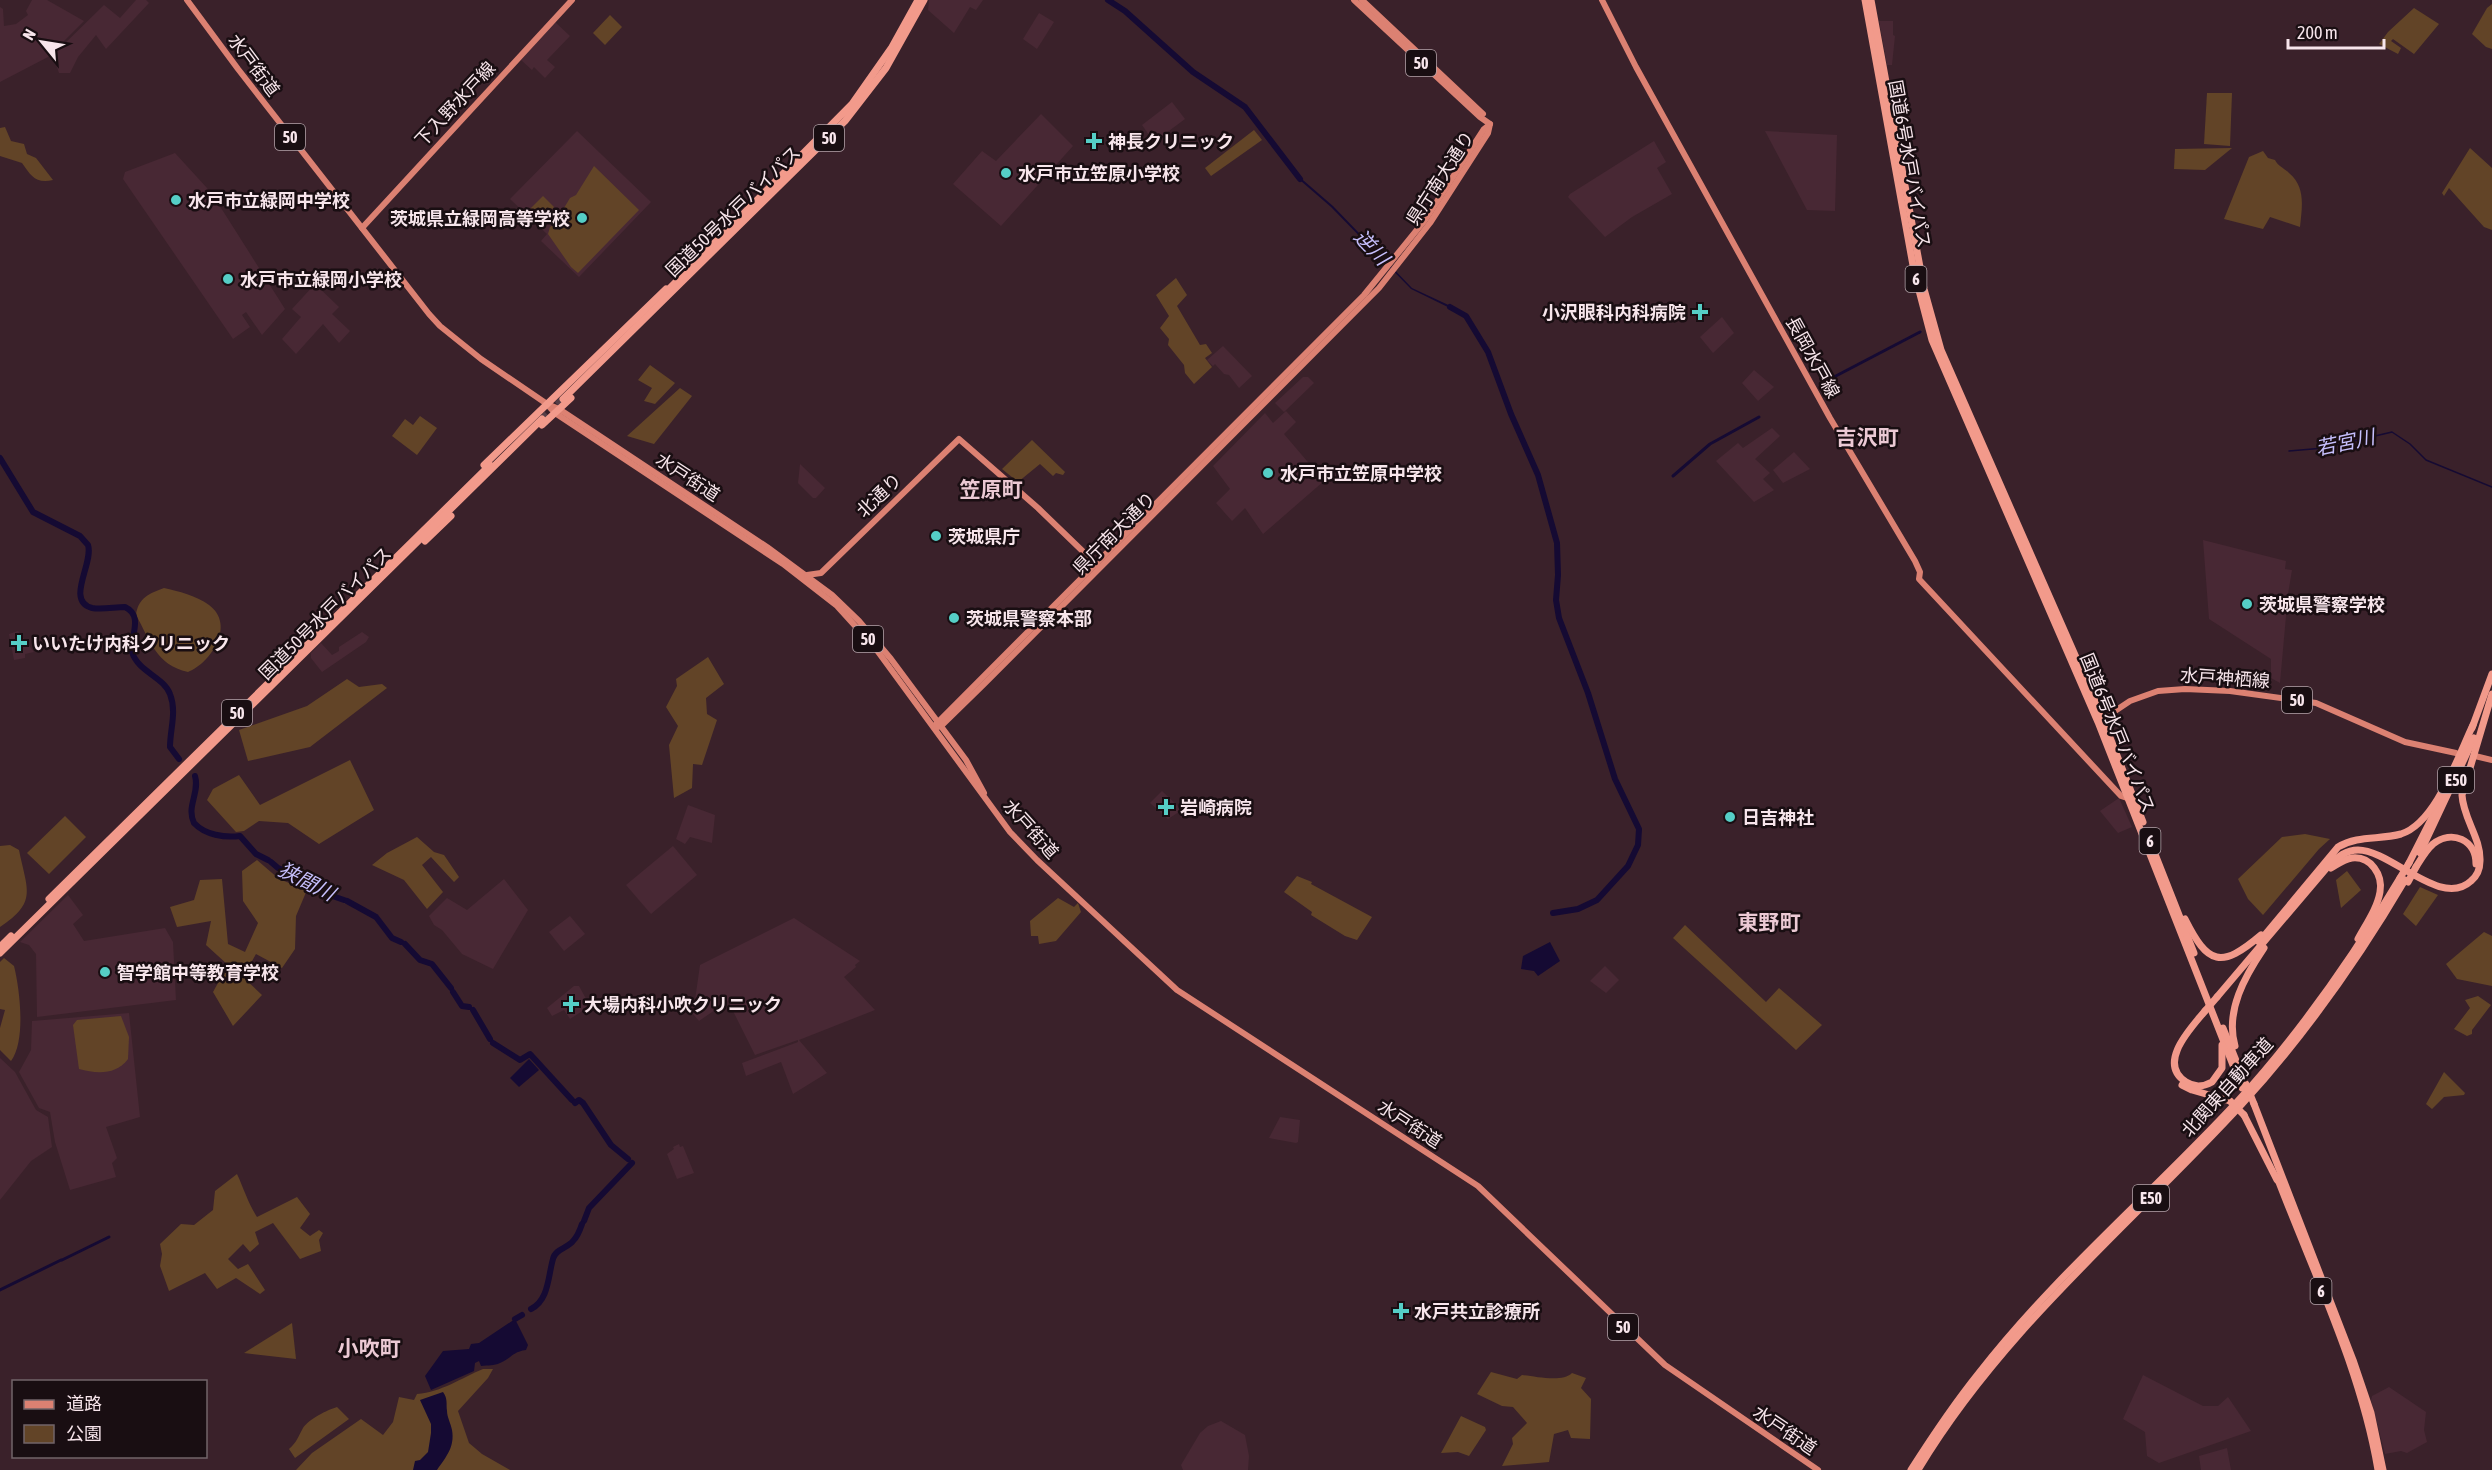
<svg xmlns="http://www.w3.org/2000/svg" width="2492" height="1470" viewBox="0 0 2492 1470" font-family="'Asap Condensed','Noto Sans JP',sans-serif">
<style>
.built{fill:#482834}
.green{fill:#624427}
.water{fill:#150a33}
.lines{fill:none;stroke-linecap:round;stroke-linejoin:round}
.stream{stroke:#150a33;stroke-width:1.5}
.canal{stroke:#150a33;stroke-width:3}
.river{stroke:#150a33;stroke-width:6}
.highway-tunnel{stroke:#563e47;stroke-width:7;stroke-dasharray:7 3.5;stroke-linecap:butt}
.major{stroke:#dc8172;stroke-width:6}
.highway{stroke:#f29a8b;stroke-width:7}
.highway-bridge{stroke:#f29a8b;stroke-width:7}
.poi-dot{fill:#55cec6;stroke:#190e12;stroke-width:2}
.labels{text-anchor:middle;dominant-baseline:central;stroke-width:5;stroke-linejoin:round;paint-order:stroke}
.shield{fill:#190e12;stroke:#b4a4aa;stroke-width:1.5}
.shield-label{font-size:16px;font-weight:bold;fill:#f7e5eb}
.street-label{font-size:18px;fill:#f7e5eb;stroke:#190e12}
.poi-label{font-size:18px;font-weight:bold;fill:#f7e5eb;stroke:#190e12;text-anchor:start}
.water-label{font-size:20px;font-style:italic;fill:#c6bffc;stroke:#190e12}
.quarter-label{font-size:21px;font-weight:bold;fill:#ebc9d4;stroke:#190e12}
</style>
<rect width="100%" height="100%" fill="#3a212a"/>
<!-- built -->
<g class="built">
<path d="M32 0H47L84 21 48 57 0 82V7L3 9 4 26 16 24 28 15 26 11Z"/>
<path d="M136 0H146L149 3 106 49 96 35 78 57 70 73H59L53 55 104 5 120 18Z"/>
<path d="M929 0H983L976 10 970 7 954 33 928 10Z"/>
<path d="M1039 13 1054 22 1037 49 1023 39Z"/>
<path d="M1879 21H1893V35L1895 36 1892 65H1887Z"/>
<path d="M555 22 570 36 547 60 555 67 545 78 534 67 532 70 521 60Z"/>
<path d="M1172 102 1185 119 1154 142 1142 125Z"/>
<path d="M1041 114 1073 146 1001 226 953 184 982 151 996 161Z"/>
<path d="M577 131 651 202 579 277 541 241 547 234 510 199Z"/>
<path d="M1765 131 1837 135 1835 211 1807 210Z"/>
<path d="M1654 141 1666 162 1657 168 1672 194 1632 217 1605 237 1568 197 1570 194Z"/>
<path d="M175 153 207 188 223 211 285 309 262 335 246 312 242 315 250 327 233 339 123 179 125 172Z"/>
<path d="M315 284 339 307 332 314 350 331 339 343 323 324 296 354 282 339 301 317 292 309Z"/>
<path d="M1722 317 1734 333 1713 353 1700 337Z"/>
<path d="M1223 346 1252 376 1239 388 1229 375 1224 374 1215 364 1213 366 1207 360Z"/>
<path d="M1754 370 1774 387 1758 401 1742 383Z"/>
<path d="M1303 377H1308L1314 383 1284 412 1275 403Z"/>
<path d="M1286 411 1296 422 1284 434 1324 481 1263 534 1245 508 1232 521 1216 503 1230 489 1213 466 1265 413 1273 423Z"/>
<path d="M1772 428 1780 436 1755 459 1770 473 1763 479 1774 490 1754 502 1716 461 1738 443 1743 448Z"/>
<path d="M1794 452 1810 469 1783 483 1773 470Z"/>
<path d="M800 464 825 488 816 498H813L798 483Z"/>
<path d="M2203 540 2286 561 2285 569 2292 570 2288 594 2280 683 2271 678V659L2209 619Z"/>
<path d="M18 631 34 652 25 654V658L14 660 9 634Z"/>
<path d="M362 632 369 637 366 642 322 672 311 658V653L321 643 332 655 339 651V647Z"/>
<path d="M1162 791 1182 810 1168 819 1150 803Z"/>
<path d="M2119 798 2132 827 2118 833 2100 811Z"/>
<path d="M688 805 715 815 712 843 690 837 685 844 676 839Z"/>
<path d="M673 846 697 875 651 914 626 885Z"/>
<path d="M504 879 528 910 493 969 462 954 442 930 434 925 429 916 447 898 467 910Z"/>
<path d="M68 895 83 915 73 924 84 941 165 928 173 942 176 1000 37 1017 36 954 29 945 20 942Z"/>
<path d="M570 916 585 934 564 951 549 932Z"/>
<path d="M794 918 860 961 855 965 856 967 844 977 875 1010 799 1040 827 1073 793 1094 781 1062 746 1076 742 1063 798 1042V1040L755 1055 728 1001 699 1021 693 1014 700 965Z"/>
<path d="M1605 966 1619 980 1606 993 1590 981Z"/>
<path d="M574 986H579L590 1006 570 1019 564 1010 552 1016 547 1008Z"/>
<path d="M129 1013 140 1117 106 1127 117 1158 112 1163 116 1177 70 1190 55 1142 50 1112 39 1108 19 1072 31 1050 32 1021Z"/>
<path d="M0 1058 15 1072 36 1110 48 1117 52 1147 31 1161 0 1200Z"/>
<path d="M1280 1117 1300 1120 1298 1142 1296 1143 1269 1138Z"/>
<path d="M679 1144 680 1147 683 1146 694 1173 677 1179 667 1154 674 1149 673 1147Z"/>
<path d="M2143 1375 2203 1406H2218L2228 1397 2251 1431 2159 1463 2147 1456 2145 1432 2123 1419Z"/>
<path d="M2389 1387 2426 1412 2424 1430 2427 1442 2407 1453 2401 1451 2385 1454 2371 1400 2372 1396Z"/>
<path d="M1221 1421 1245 1435 1249 1456 1248 1470H1183L1181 1465 1200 1433 1208 1426Z"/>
<path d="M2227 1448 2231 1470H2201L2199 1456Z"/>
</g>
<!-- green -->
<g class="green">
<path d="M2492 4V49L2486 47 2472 34 2487 8Z"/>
<path d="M2414 8 2439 24 2414 54 2393 39 2391 41 2401 48 2398 54 2379 44 2388 32Z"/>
<path d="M610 15 622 27 605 45 593 33Z"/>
<path d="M2207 93H2232L2230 146 2204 144Z"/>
<path d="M5 127 11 141 24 144 27 154 36 158 53 180C36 184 31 176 22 163L0 156V128Z"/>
<path d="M1254 130 1262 140 1211 176 1205 168Z"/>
<path d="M2232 148 2205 170 2174 169 2175 149Z"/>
<path d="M2470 148 2492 168V230L2484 227 2449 188 2444 196 2442 193Z"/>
<path d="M2263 151 2268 158 2275 160C2278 166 2284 168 2289 173 2306 187 2302 207 2300 227L2270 217 2263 229 2224 219 2249 157Z"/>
<path d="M594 166 639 210 578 273 571 267 548 234 550 227 555 224 560 215 563 217 570 213 564 208 570 198 576 195Z"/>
<path d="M543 196 554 207 538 225 526 213Z"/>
<path d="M1176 278 1187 295 1177 306 1200 345 1206 344 1212 353 1205 358 1212 367 1194 384 1185 373 1184 365 1168 345 1169 339 1160 328 1169 316 1156 295Z"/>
<path d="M650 365 675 383 655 404 644 401 652 388 638 380Z"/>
<path d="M680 388 692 396 654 444 627 436Z"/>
<path d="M420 416 437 428 417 455 392 436 405 419 413 425Z"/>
<path d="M1032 440 1065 472 1063 475 1056 473 1053 476 1040 464 1018 482 1002 469Z"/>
<path d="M164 588C178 591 197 596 209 605 236 625 211 663 188 672 156 665 150 640 136 615 138 598 150 593 164 588Z"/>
<path d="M708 657 724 684 706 698 707 714 717 720 702 765 693 764 692 788 674 798 669 745 678 726 666 707 677 686 676 679Z"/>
<path d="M347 679 359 687 382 684 387 688 310 747 248 761 239 730 307 706Z"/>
<path d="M350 760 374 810 319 844 288 823 259 821 244 831 236 832 207 800 213 789 239 775 260 805Z"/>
<path d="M65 816 86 837 49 874 27 853Z"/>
<path d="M2305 834 2330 839 2319 849 2263 915 2248 899 2238 879 2282 837Z"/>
<path d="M417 837 434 852 444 855 459 877 454 882 431 857 422 865 443 892 427 909 404 880 372 865 387 853Z"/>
<path d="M10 845 19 850C27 890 38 902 0 927V846Z"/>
<path d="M257 860 279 879 307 890 296 916 295 949 282 968 256 954 243 977 262 995 233 1026 213 992 228 965 206 945 211 921 177 927 170 907 194 900 200 880 222 879 228 944 245 952 258 923 243 901 242 871Z"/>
<path d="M2347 871 2361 890 2341 908 2336 880Z"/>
<path d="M1297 876 1312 882 1311 884 1372 917 1357 940 1345 936 1311 915 1312 912 1284 892Z"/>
<path d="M2420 887 2438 895 2416 926 2403 914Z"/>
<path d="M1058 898 1074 907 1078 903 1081 912 1056 941 1039 944 1038 936H1031L1030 921Z"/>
<path d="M1685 925 1766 1002 1779 988 1822 1025 1796 1050 1673 938Z"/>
<path d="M2484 932 2492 936V986L2457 979 2446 964Z"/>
<path d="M4 958 14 966C20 990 26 1041 11 1061L0 1050V1028L5 1010 0 1009V962Z"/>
<path d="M2478 996 2491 1005 2472 1030V1034L2467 1036 2454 1029 2470 1008 2465 1000Z"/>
<path d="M121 1016 129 1037 128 1059C116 1075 97 1074 79 1069L73 1025 77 1020Z"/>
<path d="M2444 1072 2465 1093 2464 1095 2444 1097 2432 1109 2426 1104Z"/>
<path d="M237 1174C244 1189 248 1203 257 1217L297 1197 310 1214 300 1228 310 1236 319 1230 323 1233 319 1240 321 1251 300 1259 273 1223 255 1232 259 1244 250 1252 243 1244 228 1259 238 1269 248 1264 265 1290 260 1294 236 1278 217 1289 205 1273 169 1291 160 1266 162 1254 160 1244 181 1224 194 1225 213 1210 215 1191Z"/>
<path d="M292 1323 296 1359 244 1353Z"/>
<path d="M483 1369H493L488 1378 458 1411 469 1443 482 1454 510 1470H296L312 1453 361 1419 383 1435 393 1422 399 1397 414 1400 417 1394C442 1392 461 1378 483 1369Z"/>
<path d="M1491 1372 1517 1379 1522 1375C1535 1376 1562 1383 1572 1373L1586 1378 1581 1388 1591 1399 1590 1439 1571 1438 1568 1430 1554 1434 1549 1462 1502 1466 1513 1444 1512 1438 1527 1423 1513 1407 1502 1406 1477 1394Z"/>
<path d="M337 1407 349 1419 295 1458 289 1449C297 1442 298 1437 303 1428 309 1419 327 1410 337 1407Z"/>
<path d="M1461 1416 1485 1427 1486 1430 1469 1456 1458 1452 1441 1453Z"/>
</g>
<!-- water -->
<g class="water">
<path d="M1296 174 1333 206 1412 288 1457 309 1456 311 1411 289 1331 207 1294 175Z"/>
<path d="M1550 942 1560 961 1538 976 1534 971 1521 969 1523 956Z"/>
<path d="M529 1059 539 1070 519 1087 510 1078Z"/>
<path d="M515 1319 528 1345 526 1350C512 1352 512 1358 500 1363 494 1366 488 1365 481 1366L479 1361 475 1363 474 1371 431 1390 425 1376 443 1351 469 1349 471 1344 479 1343Z"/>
<path d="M443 1392C448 1399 446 1403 447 1411 447 1417 451 1424 452 1430 455 1447 446 1457 437 1470H413L415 1461 420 1460 428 1452 431 1433V1424L420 1400Z"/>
</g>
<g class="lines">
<!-- stream -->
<path class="stream" d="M2289 451 2324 448 2392 432 2410 444 2426 460 2492 487"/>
<!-- canal -->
<g class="canal">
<path d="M1832 378 1920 332"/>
<path d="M1673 476 1710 444 1759 417"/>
<path d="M62 1260 109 1237"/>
<path d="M0 1290 61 1260"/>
</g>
<!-- river -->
<g class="river">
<path d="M1108 0 1125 11 1193 72 1245 107 1300 179"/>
<path d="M1450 307 1466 316 1488 352 1511 414 1538 475 1557 543 1558 575 1556 600 1559 618 1588 693 1615 779 1639 829 1638 845 1628 866 1597 900 1578 909 1553 913"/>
<path d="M0 458 33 512 80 536 88 545C94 563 65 601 92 608 102 610 115 607 125 607 144 616 130 636 132 652 138 672 164 677 170 694 177 712 170 729 170 747L179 759"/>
<path d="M195 776C200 793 186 806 194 823 205 835 225 838 240 836L256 854 268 860"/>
<path d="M271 862 278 868 296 875 324 893 344 900"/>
<path d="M347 901 376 917 392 938 401 942"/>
<path d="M405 944 420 960 432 964 451 988"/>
<path d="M453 992 462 1006 469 1007"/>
<path d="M473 1010 490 1039"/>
<path d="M493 1043 520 1060 530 1054 572 1100"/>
<path d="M575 1103 579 1100 583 1103 611 1145 628 1159"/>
<path d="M584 1221 589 1208 632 1163"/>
<path d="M531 1309C549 1300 548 1276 553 1259 555 1249 568 1248 573 1241 577 1237 580 1230 582 1224"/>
<path d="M515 1319 522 1315"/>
</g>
<!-- highway-tunnel -->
<path class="highway-tunnel" d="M542 419 563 399"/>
<!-- major -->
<g class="major">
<path d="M187 0 238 69 429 314 440 326 481 359 547 404 559 409 767 547 832 595 859 621 891 659 966 760 984 793"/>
<path d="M1354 0 1480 117 1490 124"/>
<path d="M1362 0 1483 114"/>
<path d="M1602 0 1636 67 1830 418 1915 561 1920 572 1919 579 2121 796 2130 799"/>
<path d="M362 228 572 0"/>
<path d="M547 404 555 413 783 564 837 606 876 649 1010 832 1037 860 1177 990 1478 1186 1665 1365 1818 1470"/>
<path d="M807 575 821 573 959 439 1038 508 1097 565"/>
<path d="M2100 721 2130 701 2158 691 2185 689 2230 691 2316 703 2405 742 2456 753"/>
<path d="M936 724 1364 295 1425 220 1484 129 1489 125"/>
<path d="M938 727 941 726 984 684 1379 288 1430 223 1488 133 1490 124"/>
<path d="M2475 756 2492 760"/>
</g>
<!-- highway -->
<g class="highway">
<path d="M1865 0 1914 271 1932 340 2098 722 2242 1088"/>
<path d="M1871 0 1924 289 1941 350 2100 712 2143 822"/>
<path d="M664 294 852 104 892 47 918 0"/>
<path d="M563 399 845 121 886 68 924 0"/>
<path d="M542 425 571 398"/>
<path d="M484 465 666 289"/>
<path d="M425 541 451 516"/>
<path d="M2472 728 2492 674"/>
<path d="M2153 849 2194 953"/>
<path d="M2420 853 2474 738"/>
<path d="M2409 863 2443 796"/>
<path d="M2416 867C2421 859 2426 850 2433 844 2452 829 2476 840 2476 864"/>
<path d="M2331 868C2338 864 2344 859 2352 858 2371 856 2383 875 2380 892 2377 909 2366 924 2358 939"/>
<path d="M49 899 490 465"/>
<path d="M2185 919C2208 965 2221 969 2261 935"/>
<path d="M2259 942 2338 847C2358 835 2379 840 2401 834 2436 823 2458 756 2473 725"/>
<path d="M0 947 11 936"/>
<path d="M0 953 542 419"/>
<path d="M2217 997 2330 864C2338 857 2346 850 2358 850 2391 850 2441 909 2471 881 2477 876 2480 869 2480 861 2481 838 2463 818 2462 795L2492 694"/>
<path d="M2205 1011C2192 1027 2156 1063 2186 1082 2195 1088 2203 1087 2212 1082L2222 1068V1045"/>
<path d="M2223 1028 2241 1073"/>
<path d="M2235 1046C2225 1011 2245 976 2264 948"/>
<path d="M2182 1085 2192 1090 2230 1101"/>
<path d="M2254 1104 2353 1360 2371 1413 2383 1470"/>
<path d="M2244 1115 2277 1180"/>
<path d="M2277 1177C2313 1272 2361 1369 2378 1470"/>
<path d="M1911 1470C1932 1437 1954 1404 1979 1373 2056 1274 2153 1193 2238 1101 2301 1032 2353 957 2400 878"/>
<path d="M1918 1470C2003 1328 2132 1224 2242 1104 2305 1035 2358 960 2405 880"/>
</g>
<!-- highway-bridge -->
<g class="highway-bridge">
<path d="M2400 878 2409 863"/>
<path d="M2408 882 2416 867"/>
<path d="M2205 1011 2217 997"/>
<path d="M2246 1084 2254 1104"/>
<path d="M2230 1101 2244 1115"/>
</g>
</g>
<!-- markers -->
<g class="poi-dot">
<path d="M1091 132h6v6h6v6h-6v6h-6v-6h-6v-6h6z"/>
<circle cx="1006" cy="173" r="6"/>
<circle cx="176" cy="200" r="6"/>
<circle cx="582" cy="218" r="6"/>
<circle cx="228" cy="279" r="6"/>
<path d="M1697 303h6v6h6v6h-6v6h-6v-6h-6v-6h6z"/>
<circle cx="1268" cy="473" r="6"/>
<circle cx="936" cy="536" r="6"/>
<circle cx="2247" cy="604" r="6"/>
<circle cx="954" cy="618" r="6"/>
<path d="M16 634h6v6h6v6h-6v6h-6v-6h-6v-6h6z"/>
<path d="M1163 798h6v6h6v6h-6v6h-6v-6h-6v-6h6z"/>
<circle cx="1730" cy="817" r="6"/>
<circle cx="105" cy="972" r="6"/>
<path d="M568 995h6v6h6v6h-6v6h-6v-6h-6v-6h6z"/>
<path d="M1398 1302h6v6h6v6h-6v6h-6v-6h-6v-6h6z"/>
</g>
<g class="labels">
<!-- shield labels -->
<g class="shield">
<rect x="1406" y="50" width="30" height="26" rx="4.5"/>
<rect x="275" y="124" width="30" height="26" rx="4.5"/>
<rect x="814" y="125" width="30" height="26" rx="4.5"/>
<rect x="1905.5" y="266" width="21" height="26" rx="4.5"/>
<rect x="853" y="626" width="30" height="26" rx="4.5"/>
<rect x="2282" y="687" width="30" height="26" rx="4.5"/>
<rect x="222" y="700" width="30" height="26" rx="4.5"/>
<rect x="2438" y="767" width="36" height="26" rx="4.5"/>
<rect x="2139.5" y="828" width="21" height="26" rx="4.5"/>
<rect x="2133" y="1185" width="36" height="26" rx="4.5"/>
<rect x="2310.5" y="1278" width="21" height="26" rx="4.5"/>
<rect x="1608" y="1314" width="30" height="26" rx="4.5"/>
</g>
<g class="shield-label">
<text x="1421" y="63">50</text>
<text x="290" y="137">50</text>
<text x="829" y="138">50</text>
<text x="1916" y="279">6</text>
<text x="868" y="639">50</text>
<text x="2297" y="700">50</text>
<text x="237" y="713">50</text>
<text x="2456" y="780">E50</text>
<text x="2150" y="841">6</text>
<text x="2151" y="1198">E50</text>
<text x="2321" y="1291">6</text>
<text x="1623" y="1327">50</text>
</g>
<!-- street labels -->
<g class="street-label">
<text transform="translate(254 65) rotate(53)">水戸街道</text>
<text transform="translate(455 104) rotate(-47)">下入野水戸線</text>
<text transform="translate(1910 164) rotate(80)">国道6号水戸バイパス</text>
<text transform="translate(1440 178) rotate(-57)">県庁南大通り</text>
<text transform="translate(733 211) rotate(-44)">国道50号水戸バイパス</text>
<text transform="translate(1813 357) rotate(61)">長岡水戸線</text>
<text transform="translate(688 477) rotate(33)">水戸街道</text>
<text transform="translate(879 495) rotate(-44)">北通り</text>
<text transform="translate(1114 533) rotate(-45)">県庁南大通り</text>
<text transform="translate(325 613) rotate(-45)">国道50号水戸バイパス</text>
<text transform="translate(2225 678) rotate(4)">水戸神栖線</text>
<text transform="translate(2118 733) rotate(68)">国道6号水戸バイパス</text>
<text transform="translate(1031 829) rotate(48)">水戸街道</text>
<text transform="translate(2227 1087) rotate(-48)">北関東自動車道</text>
<text transform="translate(1410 1124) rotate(33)">水戸街道</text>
<text transform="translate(1785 1430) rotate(34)">水戸街道</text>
</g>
<!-- poi labels -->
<g class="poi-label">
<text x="1108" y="141">神長クリニック</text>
<text x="1018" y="173">水戸市立笠原小学校</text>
<text x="188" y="200">水戸市立緑岡中学校</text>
<text x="570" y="218" text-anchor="end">茨城県立緑岡高等学校</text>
<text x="240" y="279">水戸市立緑岡小学校</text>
<text x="1686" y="312" text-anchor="end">小沢眼科内科病院</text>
<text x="1280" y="473">水戸市立笠原中学校</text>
<text x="948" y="536">茨城県庁</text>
<text x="2259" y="604">茨城県警察学校</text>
<text x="966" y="618">茨城県警察本部</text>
<text x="32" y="643">いいたけ内科クリニック</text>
<text x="1180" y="807">岩崎病院</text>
<text x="1742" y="817">日吉神社</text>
<text x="117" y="972">智学館中等教育学校</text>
<text x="584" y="1004">大場内科小吹クリニック</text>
<text x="1414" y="1311">水戸共立診療所</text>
</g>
<!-- water labels -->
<g class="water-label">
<text transform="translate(1372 247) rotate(46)">逆川</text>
<text transform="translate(2345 442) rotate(-12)">若宮川</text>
<text transform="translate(307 881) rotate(27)">狭間川</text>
</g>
<!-- quarter labels -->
<g class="quarter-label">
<text x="1867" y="437">吉沢町</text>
<text x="991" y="489">笠原町</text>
<text x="1769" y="922">東野町</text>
<text x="369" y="1348">小吹町</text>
</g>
</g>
<!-- legend -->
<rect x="12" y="1380" width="195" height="78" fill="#190e12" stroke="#726469" stroke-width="1.5"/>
<rect x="24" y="1400" width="30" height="9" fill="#dc8172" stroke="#726469" stroke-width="1.5"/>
<text x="66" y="1410" font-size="18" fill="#f7e5eb">道路</text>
<rect x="24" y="1425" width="30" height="18" fill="#624427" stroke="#726469" stroke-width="1.5"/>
<text x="66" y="1440" font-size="18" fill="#f7e5eb">公園</text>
<!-- north arrow -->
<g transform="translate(42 42) rotate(300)" stroke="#190e12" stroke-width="4.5" paint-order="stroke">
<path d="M0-4.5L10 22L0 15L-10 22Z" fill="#f7e5eb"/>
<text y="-9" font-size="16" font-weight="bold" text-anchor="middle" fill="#f7e5eb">N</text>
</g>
<!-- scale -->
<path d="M2288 39v9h96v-9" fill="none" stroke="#f7e5eb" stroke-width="3"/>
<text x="2297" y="39" font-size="18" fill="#f7e5eb" stroke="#190e12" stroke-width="4.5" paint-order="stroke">200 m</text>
</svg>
